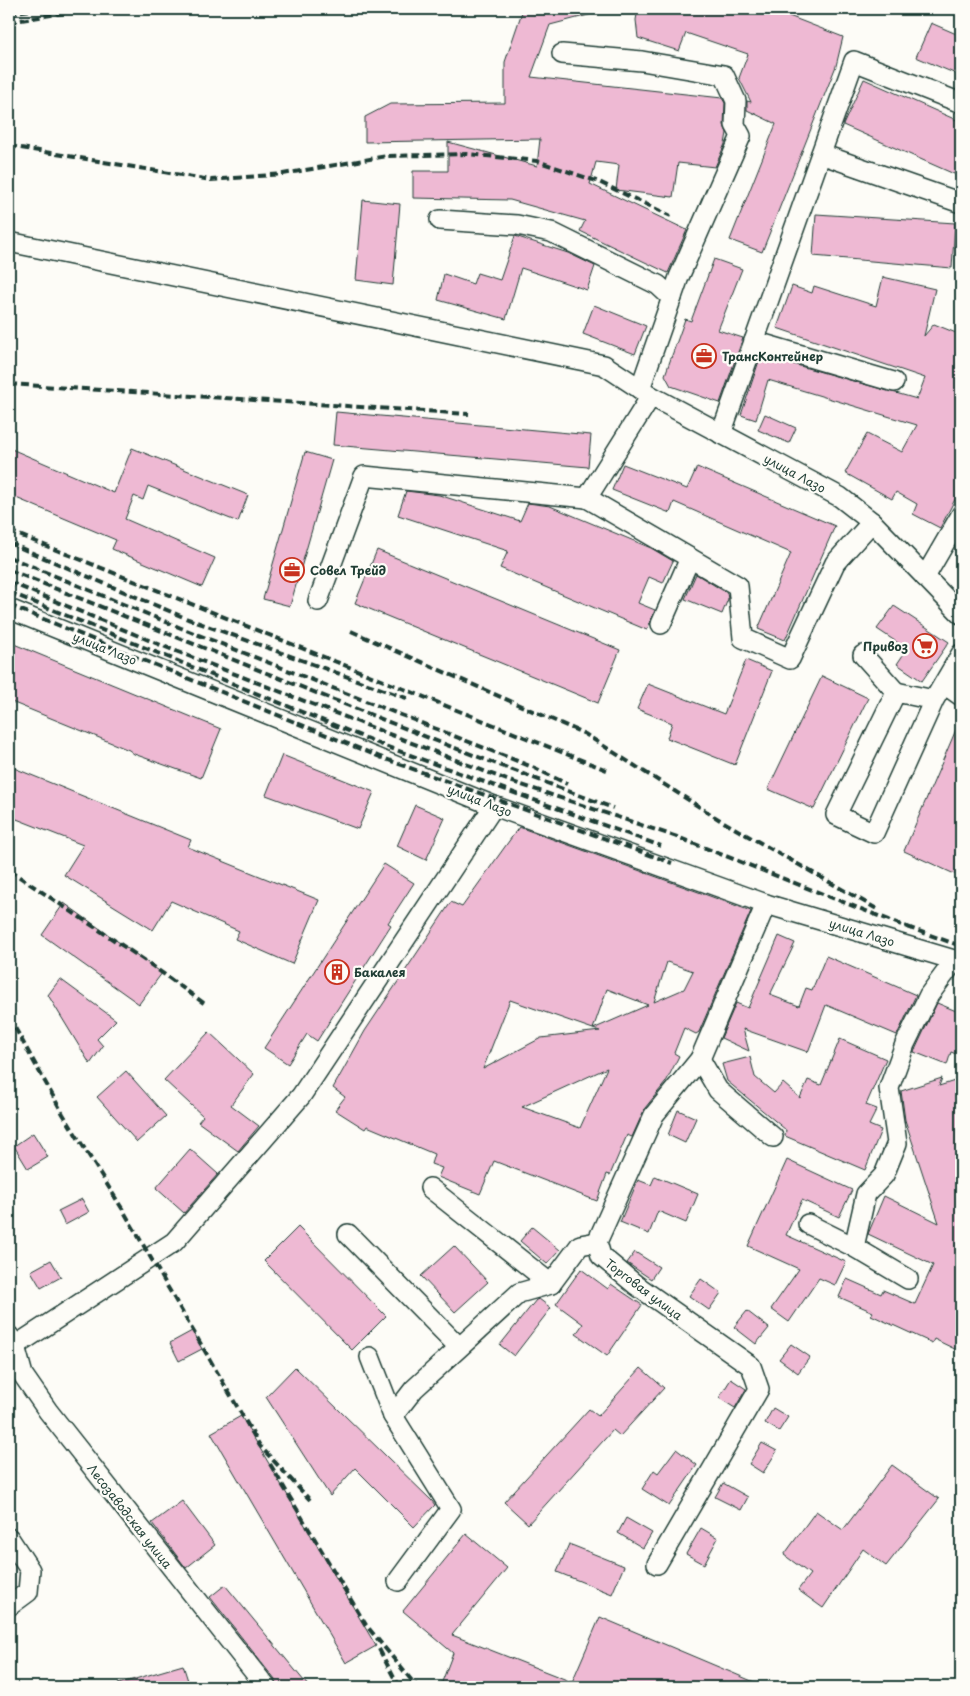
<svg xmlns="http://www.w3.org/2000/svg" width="970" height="1696" viewBox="0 0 970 1696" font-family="'Playpen Sans',sans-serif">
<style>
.building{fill:#eeb9d3;stroke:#1f3d34;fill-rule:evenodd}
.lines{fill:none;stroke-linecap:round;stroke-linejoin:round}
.minor-casing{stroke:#1f3d34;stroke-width:22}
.minor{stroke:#fdfcf7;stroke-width:19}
.rail{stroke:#1f3d34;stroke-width:4;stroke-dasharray:8 4;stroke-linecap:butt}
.labels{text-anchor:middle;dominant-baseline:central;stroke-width:4.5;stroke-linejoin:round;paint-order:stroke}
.poi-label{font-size:12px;font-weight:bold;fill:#1f3d34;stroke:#fdfcf7;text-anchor:start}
.street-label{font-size:12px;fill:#1f3d34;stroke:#fdfcf7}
</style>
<rect width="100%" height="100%" fill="#fdfcf7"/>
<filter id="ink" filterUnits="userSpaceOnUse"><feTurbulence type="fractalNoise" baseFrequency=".02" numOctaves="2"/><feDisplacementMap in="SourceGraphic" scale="10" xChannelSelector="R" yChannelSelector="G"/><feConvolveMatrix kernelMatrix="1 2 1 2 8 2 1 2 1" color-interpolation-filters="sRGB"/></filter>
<g filter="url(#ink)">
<!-- building -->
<g class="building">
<path d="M523 9H595L596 13 550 25 531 77 722 98 725 103 724 125 727 133 725 144 715 167 678 163 673 197 616 190 619 165 596 162 590 184 687 230 668 273 580 231 585 221 510 200 413 198V171H448V142L537 166 540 139 365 142V117L390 104 505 103V62Z"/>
<path d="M638 9H771L843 37 836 66 762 252 730 240 776 124 747 110V101L751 102 739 78 748 54 686 33 679 51 638 38 636 20Z"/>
<path d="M931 23 961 36V76L916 57Z"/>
<path d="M864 79 961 122V177L843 125Z"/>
<path d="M363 200 400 204 393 285 356 280Z"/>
<path d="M816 214 955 223 952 268 813 256Z"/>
<path d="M515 236 568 253 595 266 587 290 521 268 506 319 438 300 444 274 473 284 477 273 500 280Z"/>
<path d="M714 259 742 269 718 330 743 338 720 403 671 386 665 375 685 319 691 321Z"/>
<path d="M883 277 935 289 924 336 934 324 961 335V488L940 528 913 514 917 504 896 492 892 499 845 473 867 434 902 452 917 425 768 380 756 420 741 415 761 355 917 399 925 378 777 328 792 286 812 293 814 286 876 306Z"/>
<path d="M594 305 646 326 635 354 583 334Z"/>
<path d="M336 412 591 435 588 467 333 445Z"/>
<path d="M765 414 796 428 789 443 758 430Z"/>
<path d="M9 448 114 493 132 448 248 495 238 522 148 486 143 500 134 496 125 519 215 558 202 587 112 549 116 540 9 495Z"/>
<path d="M305 452 332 460 290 606 263 599Z"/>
<path d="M623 464 687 489 697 467 835 526 785 640 758 629 791 553 674 502 670 513 612 490Z"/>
<path d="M406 491 439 495 520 521 528 503 550 506 651 548 673 561 663 583 649 577 638 603 655 610 647 630 500 568 508 551 398 515Z"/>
<path d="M377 550 620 650 598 703 355 603Z"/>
<path d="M696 574 727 593 728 599 722 614 685 599Z"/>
<path d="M894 606 949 642 922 681 897 664 907 649 877 629Z"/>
<path d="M9 642 221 729 201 778 134 754 129 750 9 701Z"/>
<path d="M746 660 772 671 735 765 667 738 672 723 637 709 648 684 724 714Z"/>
<path d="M822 676 868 698 814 809 768 789Z"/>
<path d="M961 718V877L904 851Z"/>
<path d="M282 755 374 792 358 829 266 795Z"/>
<path d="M9 766 191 840 188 847 319 900 292 964 235 939 239 931 171 901 153 930 64 875 83 845 9 816Z"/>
<path d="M415 805 445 818 426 860 397 846Z"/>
<path d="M519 827 751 911 699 1032 696 1034 684 1028 674 1053 679 1056 666 1082 645 1108 632 1137 627 1135 610 1175 607 1174 597 1201 494 1161 480 1194 438 1177 442 1168 431 1164 434 1154 367 1126 365 1129 335 1110 345 1097 333 1088 365 1031 451 902 462 907ZM667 962 693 971 684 989 654 1002ZM607 989 648 1005 593 1029 600 1031 541 1038 483 1069 510 1000 593 1029ZM607 1068 580 1128 522 1107Z"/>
<path d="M384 864 414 883 388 923 391 925 317 1041 307 1034 288 1064 264 1048Z"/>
<path d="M64 903 162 973 139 1004 42 935Z"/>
<path d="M779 936 795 943 770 995 799 1006 806 988 812 990 826 956 916 995 897 1035 826 1005 808 1052 743 1029 749 1051 721 1038 736 1003 748 1008Z"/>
<path d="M60 979 116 1020 97 1039 103 1046 90 1064 48 995Z"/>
<path d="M937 1003 961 1013V1056L951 1052 947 1065 914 1052Z"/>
<path d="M209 1032 254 1074 231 1105 259 1126 238 1151 198 1122 203 1116 164 1080Z"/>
<path d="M840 1039 886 1059 866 1105 877 1109 869 1125 881 1130 865 1170 785 1136 786 1130 727 1081 722 1064 750 1057 755 1077 774 1093 783 1083 800 1098 808 1080 821 1085Z"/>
<path d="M126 1071 166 1116 137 1142 97 1097Z"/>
<path d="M942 1078 939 1086 961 1079V1352L934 1339 932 1343 871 1315 873 1312 839 1297 847 1279 881 1294 883 1290 915 1304 933 1265 868 1234 884 1196 939 1223 905 1120 901 1091Z"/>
<path d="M678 1110 696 1118 685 1143 668 1135Z"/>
<path d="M33 1133 48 1157 28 1169 14 1146Z"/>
<path d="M190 1149 218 1174 184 1213 156 1188Z"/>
<path d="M787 1160 852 1190 839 1217 802 1200 786 1235 846 1262 835 1285 819 1278 789 1322 771 1309 799 1269 748 1246Z"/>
<path d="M655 1176 698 1194 686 1223 658 1211 649 1234 620 1222 638 1180 651 1185Z"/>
<path d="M82 1199 89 1212 65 1225 58 1211Z"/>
<path d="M298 1227 386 1316 352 1350 264 1261Z"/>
<path d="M532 1227 560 1250 547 1264 520 1241Z"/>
<path d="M454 1246 488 1282 455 1312 421 1276Z"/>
<path d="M635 1252 659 1267 651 1279 627 1263Z"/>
<path d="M51 1260 61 1277 41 1288 31 1271Z"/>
<path d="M581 1269 608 1289 611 1284 642 1305 607 1356 576 1334 583 1324 556 1304Z"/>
<path d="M701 1279 721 1293 709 1310 689 1296Z"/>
<path d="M539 1299 551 1308 514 1356 500 1345 536 1300Z"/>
<path d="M747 1311 769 1328 756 1344 734 1327Z"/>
<path d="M192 1331 202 1349 179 1361 170 1343Z"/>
<path d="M791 1344 810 1357 798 1373 779 1359Z"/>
<path d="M295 1367 432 1501 435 1505 414 1527 355 1468 330 1496 266 1397Z"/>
<path d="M641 1368 664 1388 620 1436 613 1430 528 1524 504 1502 589 1409 598 1416Z"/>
<path d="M731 1379 746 1389 735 1408 719 1398Z"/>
<path d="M773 1408 788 1417 779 1431 765 1423Z"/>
<path d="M241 1416 376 1646 346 1663 211 1433Z"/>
<path d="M762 1443 777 1451 763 1473 749 1464Z"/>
<path d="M676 1449 697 1465 669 1506 642 1489 654 1470 658 1473Z"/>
<path d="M892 1465 939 1499 886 1566 863 1549 823 1608 798 1590 810 1574 784 1555 816 1511 843 1530Z"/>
<path d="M723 1483 748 1497 741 1510 715 1497Z"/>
<path d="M182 1501 215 1545 186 1568 152 1523Z"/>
<path d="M626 1518 652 1533 643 1548 618 1533Z"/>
<path d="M701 1528 718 1538 704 1564 686 1554Z"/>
<path d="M466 1534 507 1568 452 1635 572 1682 600 1617 766 1687H440L453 1653 403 1611Z"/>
<path d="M569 1544 624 1566 612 1594 557 1572Z"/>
<path d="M225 1585 309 1687H277L275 1680 210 1597Z"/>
<path d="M183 1665 190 1687H119L118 1684Z"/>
</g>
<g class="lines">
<defs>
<g id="minor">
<path d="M562 54 642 61 724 75 736 101 735 125 741 136 679 277 640 389"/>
<path d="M821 154 961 203"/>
<path d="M440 220 517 225 551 232 658 285 672 298"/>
<path d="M9 242 604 365 651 396 840 497 872 522 961 614"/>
<path d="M754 341 894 382"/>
<path d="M651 396 587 498 738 586 743 638 790 659 835 563 872 522"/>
<path d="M721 434 854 61 961 103"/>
<path d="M925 577 961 515"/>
<path d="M318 601 364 476 587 498"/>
<path d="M9 609 494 806 766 904 961 962"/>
<path d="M661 624 690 558"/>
<path d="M863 655 896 692"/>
<path d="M944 684 961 696"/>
<path d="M934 700 896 692 836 815 874 833 934 700 961 654"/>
<path d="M700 1059 718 1090 773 1137"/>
<path d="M430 1188 551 1284"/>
<path d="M808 1224 854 1247"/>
<path d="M348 1234 459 1347"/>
<path d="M908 1279 854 1247 866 1194 884 1175 897 1143 889 1088 905 1044 929 995 955 960"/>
<path d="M9 1336 15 1346 23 1375 48 1411 266 1687"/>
<path d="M15 1346 174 1242 301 1096 494 806"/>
<path d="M370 1357 393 1416"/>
<path d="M9 1538 30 1570 28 1592 9 1606"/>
<path d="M657 1564 759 1389 751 1366 636 1285 601 1256 597 1242 654 1115 700 1059 766 904"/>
<path d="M398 1581 451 1509 393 1416 414 1389 519 1293 551 1284 580 1245 597 1242"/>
</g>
</defs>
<!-- minor casing -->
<use href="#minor" class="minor-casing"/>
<!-- minor -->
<use href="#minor" class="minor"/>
<!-- rail -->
<g class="rail">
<path d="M9 13 37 9"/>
<path d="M9 22 87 9"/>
<path d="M9 146 211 180 283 174 387 156 467 154 537 161 599 182 671 216"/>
<path d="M9 384 469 414"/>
<path d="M9 531 609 771"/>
<path d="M9 543 188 619 409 699"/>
<path d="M9 557 181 628 535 768 567 784"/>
<path d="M9 570 439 742 613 808"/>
<path d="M9 582 163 646 507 780 677 837 912 929"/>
<path d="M9 592 385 746 661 846"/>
<path d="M9 605 380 757 672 863"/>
<path d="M351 631 585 734 720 820 877 909"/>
<path d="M9 870 147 962 205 1004"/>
<path d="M907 927 961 946"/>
<path d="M9 1017 63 1114 123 1210 260 1446 310 1500"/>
<path d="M270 1464 366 1625 417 1687"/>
<path d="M379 1649 399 1687"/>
</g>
</g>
</g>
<!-- icons -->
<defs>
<symbol id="office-ring" viewBox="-11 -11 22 22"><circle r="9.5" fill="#fdfcf7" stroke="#c8321e" stroke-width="1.5"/><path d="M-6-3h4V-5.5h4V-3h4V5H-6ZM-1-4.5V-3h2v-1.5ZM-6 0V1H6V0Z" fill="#c8321e"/></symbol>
<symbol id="supermarket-ring" viewBox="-11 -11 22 22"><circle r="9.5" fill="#fdfcf7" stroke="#c8321e" stroke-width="1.5"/><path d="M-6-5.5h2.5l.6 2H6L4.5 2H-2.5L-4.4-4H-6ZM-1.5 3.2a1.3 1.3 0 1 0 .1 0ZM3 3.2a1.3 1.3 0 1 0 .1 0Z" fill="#c8321e"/></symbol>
<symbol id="building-ring" viewBox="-11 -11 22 22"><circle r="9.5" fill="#fdfcf7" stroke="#c8321e" stroke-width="1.5"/><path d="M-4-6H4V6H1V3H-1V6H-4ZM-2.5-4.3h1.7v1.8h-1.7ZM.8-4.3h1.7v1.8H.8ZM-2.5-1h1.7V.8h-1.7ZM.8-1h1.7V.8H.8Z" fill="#c8321e"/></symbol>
</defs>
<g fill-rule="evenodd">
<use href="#office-ring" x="690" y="342" width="28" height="28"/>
<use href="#office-ring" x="278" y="556" width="28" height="28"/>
<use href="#supermarket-ring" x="911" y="632" width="28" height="28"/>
<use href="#building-ring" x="323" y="958" width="28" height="28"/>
</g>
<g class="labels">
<!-- poi labels -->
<g class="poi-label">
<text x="722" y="356">ТрансКонтейнер</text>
<text x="310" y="570">Совел Трейд</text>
<text x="908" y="646" text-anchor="end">Привоз</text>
<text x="354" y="972">Бакалея</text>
</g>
<!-- street labels -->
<g class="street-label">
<text transform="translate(795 473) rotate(28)">улица Лазо</text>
<text transform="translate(105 648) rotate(22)">улица Лазо</text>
<text transform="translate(480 800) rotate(21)">улица Лазо</text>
<text transform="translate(862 932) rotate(17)">улица Лазо</text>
<text transform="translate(644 1289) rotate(37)">Торговая улица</text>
<text transform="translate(130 1516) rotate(52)">Лесозаводская улица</text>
</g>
</g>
<!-- margin -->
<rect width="970" height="1696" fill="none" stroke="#fdfcf7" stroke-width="30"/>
<rect x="15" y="15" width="940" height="1666" fill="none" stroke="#1f3d34" stroke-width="2" filter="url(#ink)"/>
</svg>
